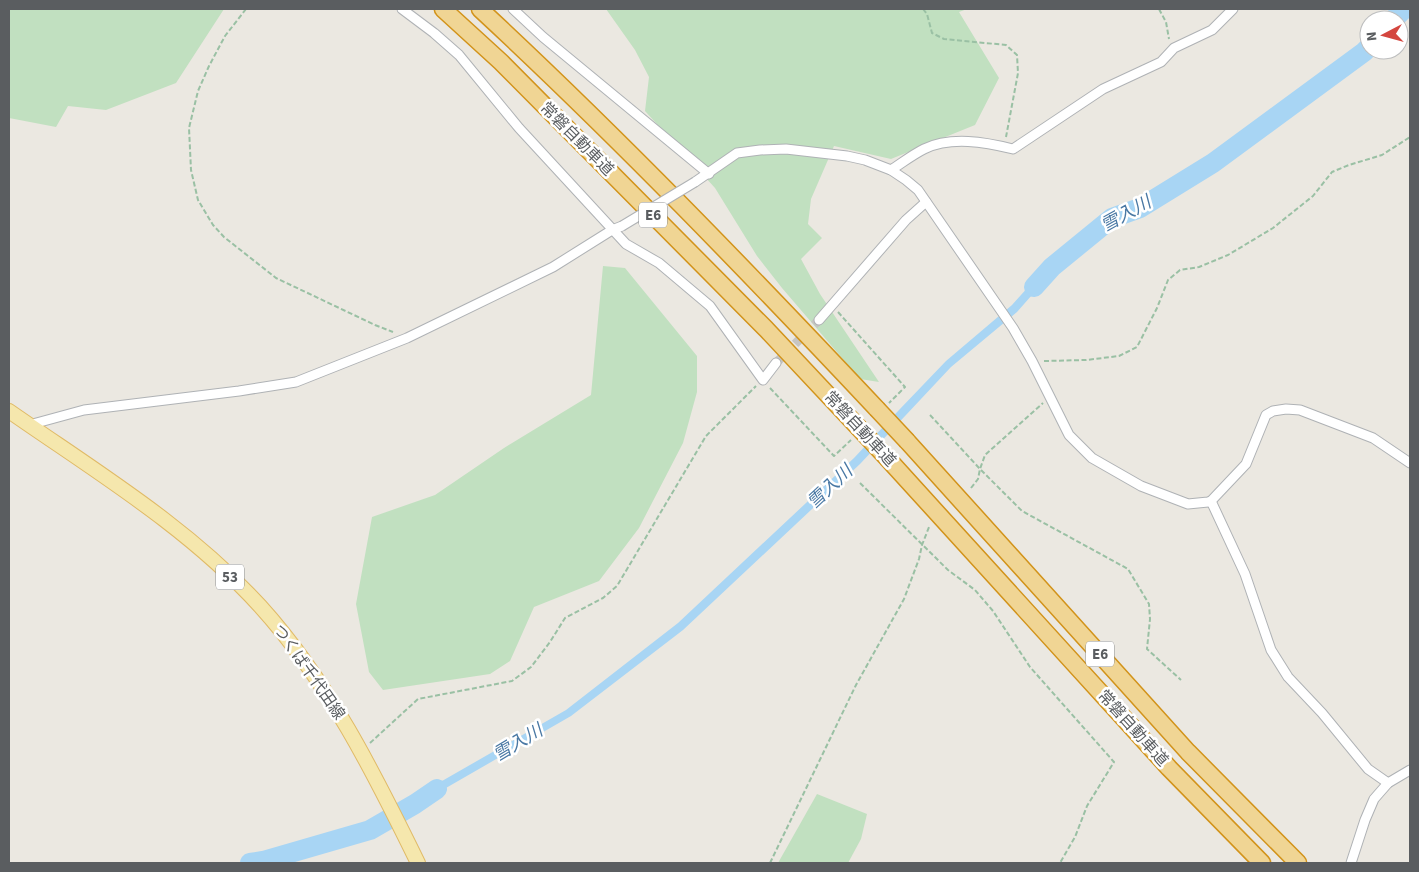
<svg xmlns="http://www.w3.org/2000/svg" width="1419" height="872" viewBox="0 0 1419 872" font-family="'Source Sans 3','Noto Sans JP',sans-serif">
<style>
.green{fill:#c1e0c0}
.water{fill:#a8d5f4}
.lines{fill:none;stroke-linecap:round;stroke-linejoin:round}
.river{stroke:#a8d5f4;stroke-width:20}
.minor-tunnel{stroke:#c7c5c1;stroke-width:9;stroke-dasharray:9 4.5;stroke-linecap:butt}
.minor-casing{stroke:#afb2b5;stroke-width:11}
.primary-casing{stroke:#e0ba66;stroke-width:16}
.motorway-casing{stroke:#d2931a;stroke-width:19}
.path{stroke:#9ac0a4;stroke-width:2;stroke-dasharray:5 2.5;stroke-linecap:butt}
.minor{stroke:#fff;stroke-width:9}
.primary{stroke:#f5e7ad;stroke-width:14}
.motorway{stroke:#f0d594;stroke-width:16}
.minor-bridge-casing{stroke:#afb2b5;stroke-width:11;stroke-linecap:butt}
.motorway-bridge-casing{stroke:#d2931a;stroke-width:19;stroke-linecap:butt}
.minor-bridge{stroke:#fff;stroke-width:9}
.motorway-bridge{stroke:#f0d594;stroke-width:16}
.labels{text-anchor:middle;dominant-baseline:central;stroke-width:5;stroke-linejoin:round;paint-order:stroke}
.shield{fill:#fff;stroke:#8c8e90;stroke-width:1}
.shield-label{font-size:15px;font-weight:bold;fill:#5a5d60}
.street-label{font-size:16px;fill:#5a5d60;stroke:#fff}
.water-label{font-size:18px;font-style:italic;fill:#4978a4;stroke:#fff}
</style>
<rect width="100%" height="100%" fill="#ebe8e1"/>
<!-- green -->
<g class="green">
<path d="M9 9H224L176 83 106 110 68 106 56 127 9 118Z"/>
<path d="M606 9H967L959 12 999 78 975 125 891 159 834 146 811 199 808 224 822 238 801 259 820 294 879 382 860 379 782 288 757 256 715 188 645 111 649 77 635 50Z"/>
<path d="M603 266 625 268 697 356V392L683 443 639 528 599 581 534 607 510 661 490 674 383 690 369 672 356 604 372 517 435 495 504 448 591 395Z"/>
<path d="M817 794 867 814 861 839 848 863H778Z"/>
</g>
<!-- water -->
<path class="water" d="M1049 264 1054 270 1017 312 951 367 860 464 683 630 571 716 439 792 417 807 412 801 435 785 566 710 678 623 854 458 899 410 946 361 1012 305Z"/>
<g class="lines">
<!-- river -->
<g class="river">
<path d="M1393 20 1404 9"/>
<path d="M1034 287 1052 267 1112 218 1140 208 1213 163 1364 52 1369 47"/>
<path d="M250 863 263 861 370 830 415 804 437 789"/>
</g>
<!-- minor-tunnel -->
<path class="minor-tunnel" d="M776 363 819 320"/>
<defs>
<g id="minor">
<path d="M402 9 434 33 459 55 519 128 626 244 659 263 710 306 763 380 776 363"/>
<path d="M513 9 543 37 709 174"/>
<path d="M891 170C902 163 912 155 924 149 951 136 985 142 1013 149L1103 89 1161 62 1174 48 1212 30 1233 9"/>
<path d="M695 182 737 153 760 150 786 149 847 156 865 160 891 170 906 180 918 190 1013 328 1032 361 1069 435 1092 458 1141 486 1188 504 1208 502 1211 501 1246 464 1266 415 1273 411 1286 409 1300 410 1373 438 1410 463"/>
<path d="M819 320 906 220 926 202"/>
<path d="M29 425 84 410 239 391 296 382 407 338 553 267 612 230 622 226"/>
<path d="M1211 501 1245 574 1271 650 1288 677 1322 713 1368 769 1388 783"/>
<path d="M1351 863 1365 820 1374 799 1388 783 1410 770"/>
</g>
<path id="primary" d="M9 411C95 471 188 527 260 606 328 681 374 773 418 863"/>
<g id="motorway">
<path d="M443 9 501 62 766 329 858 427"/>
<path d="M480 9C618 137 748 272 877 409"/>
<path d="M907 441 1188 752 1298 863"/>
<path d="M888 459 1169 768 1262 863"/>
</g>
</defs>
<!-- minor casing -->
<use href="#minor" class="minor-casing"/>
<!-- primary casing -->
<use href="#primary" class="primary-casing"/>
<!-- motorway casing -->
<use href="#motorway" class="motorway-casing"/>
<!-- path -->
<g class="path">
<path d="M246 9 225 36 209 66 198 91 189 128 191 170 198 200 213 225 224 237 276 278 375 325 393 332"/>
<path d="M923 9 927 14 932 33 944 39 1006 45 1017 55 1018 73 1006 137"/>
<path d="M1159 9 1166 22 1169 39"/>
<path d="M838 312 905 387 889 403"/>
<path d="M1044 361 1086 360 1119 356 1137 347 1157 308 1168 280 1180 270 1199 267 1228 255 1273 228 1313 196 1332 172 1349 165 1382 155 1410 137"/>
<path d="M770 388 834 456 851 440"/>
<path d="M930 415 980 469 1022 511 1128 569 1149 604 1150 619 1147 649 1181 680"/>
<path d="M860 483 948 570 975 590 993 611 1030 667 1114 762 1087 806 1075 837 1060 863"/>
<path d="M971 488 978 479 980 469 985 455 1043 403"/>
<path d="M370 743 418 699 512 681 531 667 550 642 565 618 603 598 617 586 706 436 756 386"/>
<path d="M770 863 856 685 904 599 919 559 922 545 929 527"/>
</g>
<!-- minor -->
<use href="#minor" class="minor"/>
<!-- primary -->
<use href="#primary" class="primary"/>
<!-- motorway -->
<use href="#motorway" class="motorway"/>
<defs>
<path id="minor-bridge" d="M622 226 695 182"/>
<g id="motorway-bridge">
<path d="M877 409 907 441"/>
<path d="M858 427 888 459"/>
</g>
</defs>
<!-- minor-bridge casing -->
<use href="#minor-bridge" class="minor-bridge-casing"/>
<!-- motorway-bridge casing -->
<use href="#motorway-bridge" class="motorway-bridge-casing"/>
<!-- minor-bridge -->
<use href="#minor-bridge" class="minor-bridge"/>
<!-- motorway-bridge -->
<use href="#motorway-bridge" class="motorway-bridge"/>
</g>
<g class="labels">
<!-- shield labels -->
<g class="shield">
<rect x="639" y="202.5" width="28" height="25" rx="4"/>
<rect x="216" y="564.5" width="28" height="25" rx="4"/>
<rect x="1086" y="641.5" width="28" height="25" rx="4"/>
</g>
<g class="shield-label">
<text x="653" y="215">E6</text>
<text x="230" y="577">53</text>
<text x="1100" y="654">E6</text>
</g>
<!-- street labels -->
<g class="street-label">
<text transform="translate(577 139) rotate(45)">常磐自動車道</text>
<text transform="translate(860 429) rotate(47)">常磐自動車道</text>
<text transform="translate(309 672) rotate(55)">つくば千代田線</text>
<text transform="translate(1133 728) rotate(48)">常磐自動車道</text>
</g>
<!-- water labels -->
<g class="water-label">
<text transform="translate(1126 214) rotate(-29)">雪入川</text>
<text transform="translate(830 487) rotate(-43)">雪入川</text>
<text transform="translate(518 743) rotate(-31)">雪入川</text>
</g>
</g>
<!-- border -->
<rect width="1419" height="872" fill="none" stroke="#5a5d60" stroke-width="20"/>
<!-- north arrow -->
<g transform="translate(1384 35) rotate(264)"><circle r="24" fill="#ffffff" stroke="#bdbebf"/>
<path d="M0-4L9 19L0 12L-9 19Z" fill="#d4463f"/>
<text y="-8" font-size="14" font-weight="bold" text-anchor="middle" fill="#5a5d60">N</text>
</g>
</svg>
